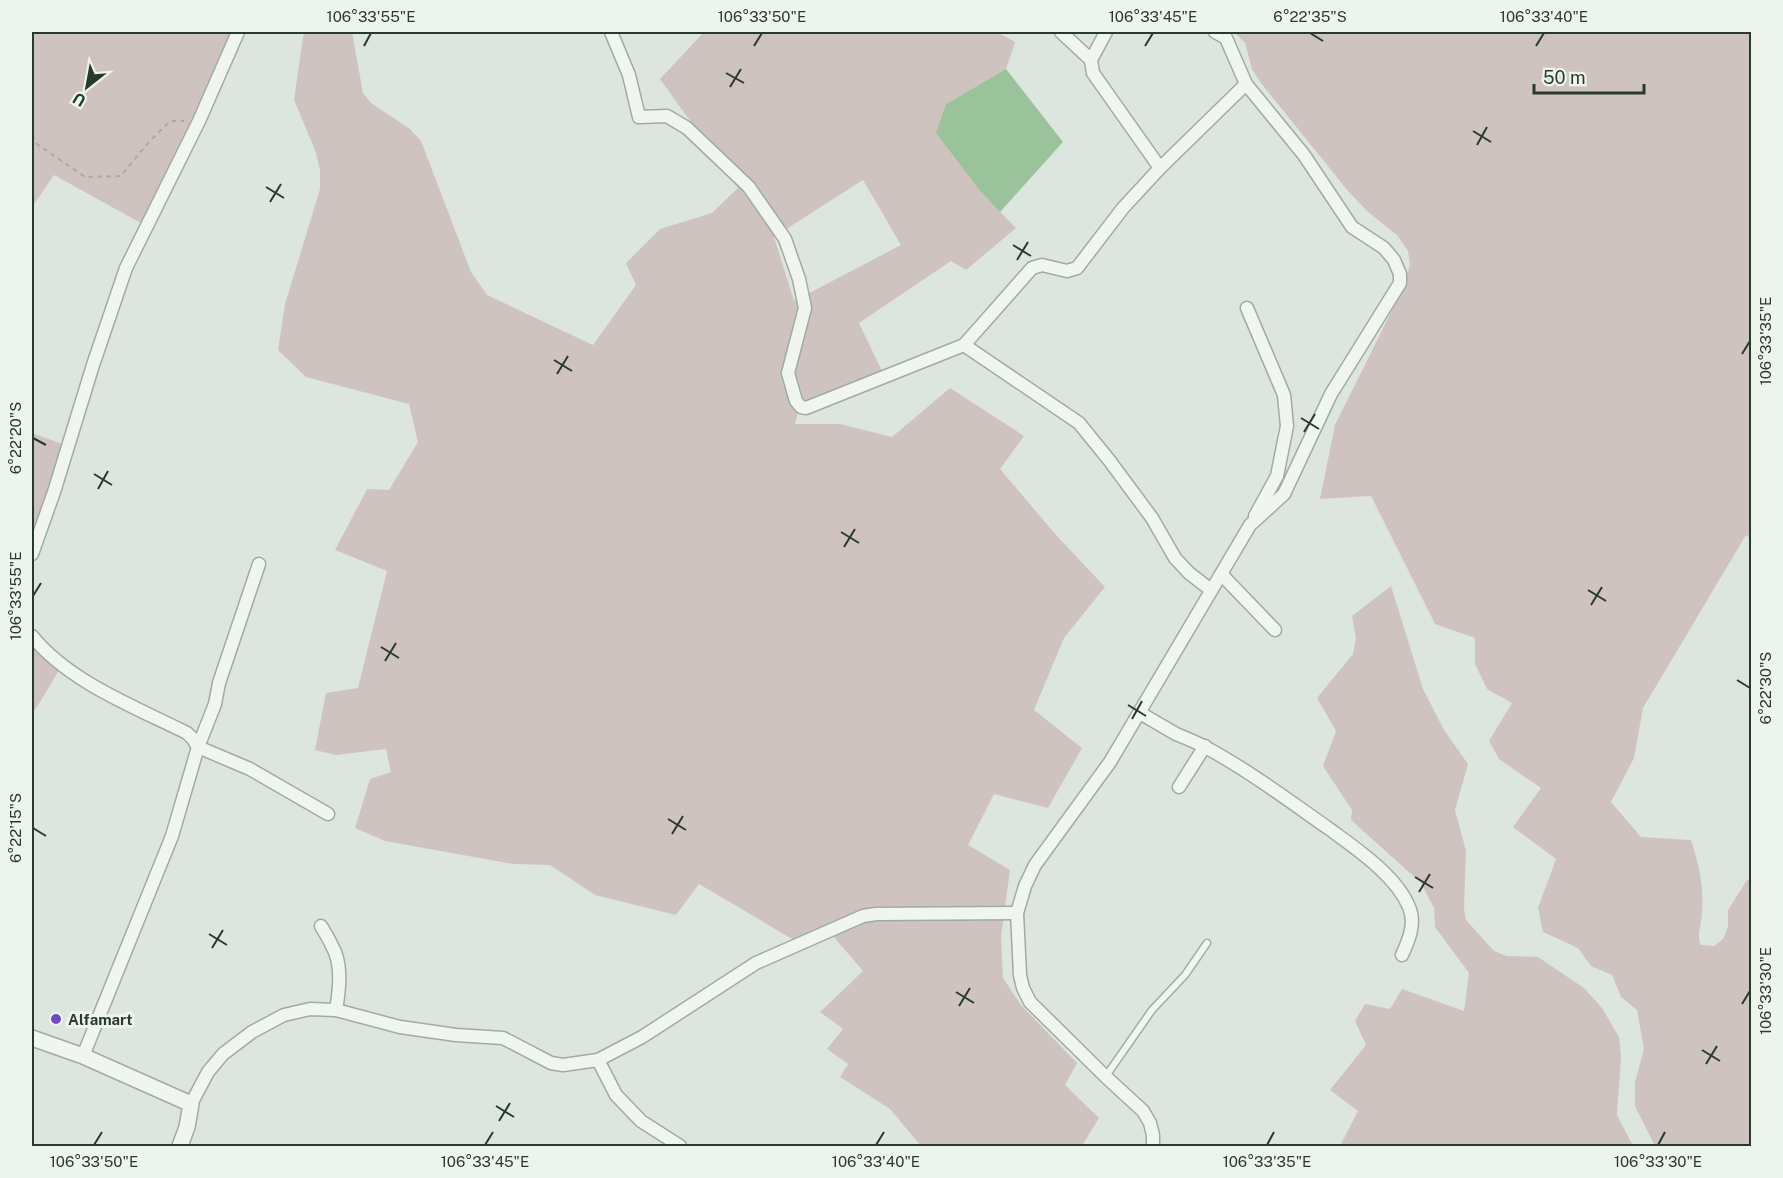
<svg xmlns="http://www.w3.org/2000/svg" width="1783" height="1178" viewBox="0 0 1783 1178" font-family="'Public Sans',sans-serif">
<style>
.green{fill:#cfc3bf;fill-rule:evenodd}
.water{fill:#9bc39b}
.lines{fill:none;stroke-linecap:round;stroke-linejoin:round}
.service-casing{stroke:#9faca1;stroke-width:9}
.minor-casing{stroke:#9faca1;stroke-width:15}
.tertiary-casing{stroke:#9faca1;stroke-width:18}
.path{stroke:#a4aea5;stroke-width:2;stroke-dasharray:4.5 4.5;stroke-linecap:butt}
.service{stroke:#f0f5f0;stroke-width:6}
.minor{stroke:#f0f5f0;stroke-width:12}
.tertiary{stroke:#f0f5f0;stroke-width:15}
.ticks{fill:none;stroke:#283b2a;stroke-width:2}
.poi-dot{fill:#734bc2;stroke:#ecf4ed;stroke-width:2}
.labels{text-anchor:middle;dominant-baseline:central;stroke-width:6;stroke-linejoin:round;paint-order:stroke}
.poi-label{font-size:15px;font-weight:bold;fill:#283b2a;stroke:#ecf4ed;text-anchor:start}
.neatline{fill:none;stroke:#283b2a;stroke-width:2}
.ticks-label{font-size:15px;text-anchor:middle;fill:#283b2a}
</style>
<rect width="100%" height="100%" fill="#dde6de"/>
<!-- green -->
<g class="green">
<path d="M32 32H237L148 227 54 175 32 207Z"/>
<path d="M306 32H352L363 93 371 103 410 129 421 141 471 272 487 295 593 345 636 285 626 263 660 229 712 213 738 188 660 79 704 32H997L1015 42 1006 69 946 104 981 192 1016 228 966 270 951 261 859 323 882 371 799 409 795 424H840L892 437 950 388 1024 436 1000 469 1056 535 1105 587 1064 638 1034 710 1082 748 1048 808 994 794 968 845 1010 870 1001 936 1003 978 1021 1005 1077 1063 1065 1085 1099 1118 1082 1146H921L890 1109 840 1077 848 1064 827 1049 843 1029 820 1012 863 971 827 929 794 940 699 884 676 915 595 895 550 865 513 864 385 841 355 828 370 779 391 772 386 749 336 755 315 750 326 693 358 688 387 571 335 550 367 489 389 490 418 442 409 404 306 377 278 350 285 304 320 189V170L315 150 294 100 303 37ZM863 180 901 245 794 301 774 237Z"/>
<path d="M1234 32H1751V538L1746 535 1643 708 1634 758 1611 802 1641 837 1691 840C1699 863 1704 888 1702 912 1702 924 1696 934 1701 945L1714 946 1723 939 1728 927V910L1747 880H1751V1146H1655L1635 1106V1082L1644 1049 1637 1010 1621 997 1612 975 1591 966 1578 948 1543 932 1538 908 1556 859 1513 827 1541 788 1499 759 1489 741 1512 703 1487 689 1475 664V638L1435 624 1371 496 1320 499 1335 425 1402 290 1410 265 1408 251 1397 235 1368 212 1348 191 1261 83 1252 69 1245 43Z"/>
<path d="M32 433 73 448 32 551Z"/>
<path d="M1391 586 1423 689 1444 730 1468 764 1455 810 1466 851 1464 909 1466 920 1494 951 1507 956 1538 957 1584 988 1602 1008 1619 1037 1621 1056 1617 1115 1633 1146H1340L1358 1111 1330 1090 1366 1045 1355 1021 1365 1004 1390 1009 1402 989 1464 1011 1469 973 1435 927 1434 908 1421 883 1351 820 1352 810 1323 766 1336 731 1317 698 1353 654 1356 638 1352 616Z"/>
<path d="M32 630 64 662 32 715Z"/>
</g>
<!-- water -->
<path class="water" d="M1006 69 1063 142 1000 212 981 192 936 133 946 104Z"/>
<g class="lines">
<defs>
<path id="service" d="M1106 1076 1152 1010 1185 975 1207 943"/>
<g id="minor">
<path d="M611 32 629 75 639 117 667 116 687 128 749 187 785 239 799 279 805 308 788 373 796 401 801 407 806 408 964 345 1032 268 1042 265 1067 271 1077 268 1123 208 1160 168 1246 84"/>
<path d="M1061 32 1091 60"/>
<path d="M1106 32 1091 60 1093 73 1160 168"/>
<path d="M1247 308 1284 395 1287 426 1277 476 1255 516"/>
<path d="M964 345 1079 423 1109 460 1152 518 1175 558 1189 573 1211 590"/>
<path d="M32 554 54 492 93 365 126 268 199 121 238 32"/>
<path d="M259 564 219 683 215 704 198 747 250 769 328 814"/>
<path d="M1222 575 1275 630"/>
<path d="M32 636C69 682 135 707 187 733L193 739 198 747 172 836 83 1056"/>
<path d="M1140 713C1152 720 1164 727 1176 734 1186 738 1196 742 1205 747 1248 770 1288 800 1328 828 1355 848 1396 875 1409 907 1416 923 1409 940 1402 955"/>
<path d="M1179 787 1205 746"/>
<path d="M321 926C326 934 331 943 335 952 342 970 339 992 336 1010"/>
<path d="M598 1060 616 1095 641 1121 680 1146"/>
<path d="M191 1104 208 1072 223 1054 252 1032 284 1015 310 1009 336 1010 400 1027 456 1035 503 1038 551 1063 563 1065 598 1060 642 1037 756 963 863 916 876 914 1017 913"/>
<path d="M1153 1146V1135L1150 1123 1143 1111 1106 1077 1030 1002 1023 988 1020 975 1017 913 1025 886 1035 865 1110 762 1250 525 1284 494 1331 394 1400 283V274L1394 260 1384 248 1352 227 1304 155 1246 84 1226 38 1215 32"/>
</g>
<path id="tertiary" d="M32 1038 83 1056 191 1104 187 1127 180 1146"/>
</defs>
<!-- service casing -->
<use href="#service" class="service-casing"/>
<!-- minor casing -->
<use href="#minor" class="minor-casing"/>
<!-- tertiary casing -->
<use href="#tertiary" class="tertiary-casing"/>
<!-- path -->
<path class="path" d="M32 135 37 144 85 177 121 176 148 143 170 121H184"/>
<!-- service -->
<use href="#service" class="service"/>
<!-- minor -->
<use href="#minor" class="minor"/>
<!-- tertiary -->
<use href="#tertiary" class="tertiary"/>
</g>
<!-- ticks -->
<path class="ticks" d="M1310 33 1323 41M364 46 371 33M754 46 762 33M1145 46 1153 33M1536 46 1544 33M726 73 744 83M730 87 741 69M1473 131 1491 142M1477 145 1487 127M266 187 284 198M270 202 281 184M1013 245 1031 256M1017 260 1028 242M1742 354 1750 341M554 360 572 371M557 374 568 356M1301 418 1319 429M1304 432 1315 414M33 438 46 445M94 474 112 485M98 489 108 471M841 532 859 543M844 547 855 529M1588 590 1606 601M33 596 41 583M1591 605 1602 587M381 647 399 658M385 661 396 643M1737 680 1750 688M1128 705 1146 716M1132 719 1142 701M668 819 686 830M33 828 46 836M672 834 683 816M1415 877 1433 888M1419 892 1430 874M209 934 227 945M212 948 223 930M956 992 974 1003M1742 1004 1750 991M959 1006 970 988M1702 1050 1720 1061M1706 1064 1717 1046M496 1106 514 1117M499 1121 510 1103M94 1145 102 1132M485 1145 493 1132M876 1145 884 1132M1267 1145 1274 1132M1658 1145 1665 1132"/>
<!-- markers -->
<circle class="poi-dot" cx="56" cy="1019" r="6"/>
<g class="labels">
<!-- poi labels -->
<g class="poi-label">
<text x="68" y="1019">Alfamart</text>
</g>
</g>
<!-- border -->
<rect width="1783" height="1178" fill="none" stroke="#ecf4ed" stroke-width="66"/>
<!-- north arrow -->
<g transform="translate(87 87) rotate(211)" stroke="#ecf4ed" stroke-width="4.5" paint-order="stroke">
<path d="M0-4.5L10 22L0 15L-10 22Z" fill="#283b2a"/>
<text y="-9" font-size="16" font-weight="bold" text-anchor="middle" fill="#283b2a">U</text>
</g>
<!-- scale -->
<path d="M1534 84v9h110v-9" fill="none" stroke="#283b2a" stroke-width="3"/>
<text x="1543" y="84" font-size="18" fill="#283b2a" stroke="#ecf4ed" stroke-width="4.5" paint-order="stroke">50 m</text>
<rect x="33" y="33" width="1717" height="1112" class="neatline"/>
<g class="ticks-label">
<text x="371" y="22">106°33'55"E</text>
<text x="762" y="22">106°33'50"E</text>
<text x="1153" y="22">106°33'45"E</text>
<text x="1310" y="22">6°22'35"S</text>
<text x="1544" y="22">106°33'40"E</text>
<text transform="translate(1766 341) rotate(-90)" y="5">106°33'35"E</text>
<text transform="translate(16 438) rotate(-90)" y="5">6°22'20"S</text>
<text transform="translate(16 596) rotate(-90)" y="5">106°33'55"E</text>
<text transform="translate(1766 688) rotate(-90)" y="5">6°22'30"S</text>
<text transform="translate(16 828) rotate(-90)" y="5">6°22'15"S</text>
<text transform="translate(1766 991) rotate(-90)" y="5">106°33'30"E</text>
<text x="94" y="1167">106°33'50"E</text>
<text x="485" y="1167">106°33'45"E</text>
<text x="876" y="1167">106°33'40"E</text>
<text x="1267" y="1167">106°33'35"E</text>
<text x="1658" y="1167">106°33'30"E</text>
</g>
</svg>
